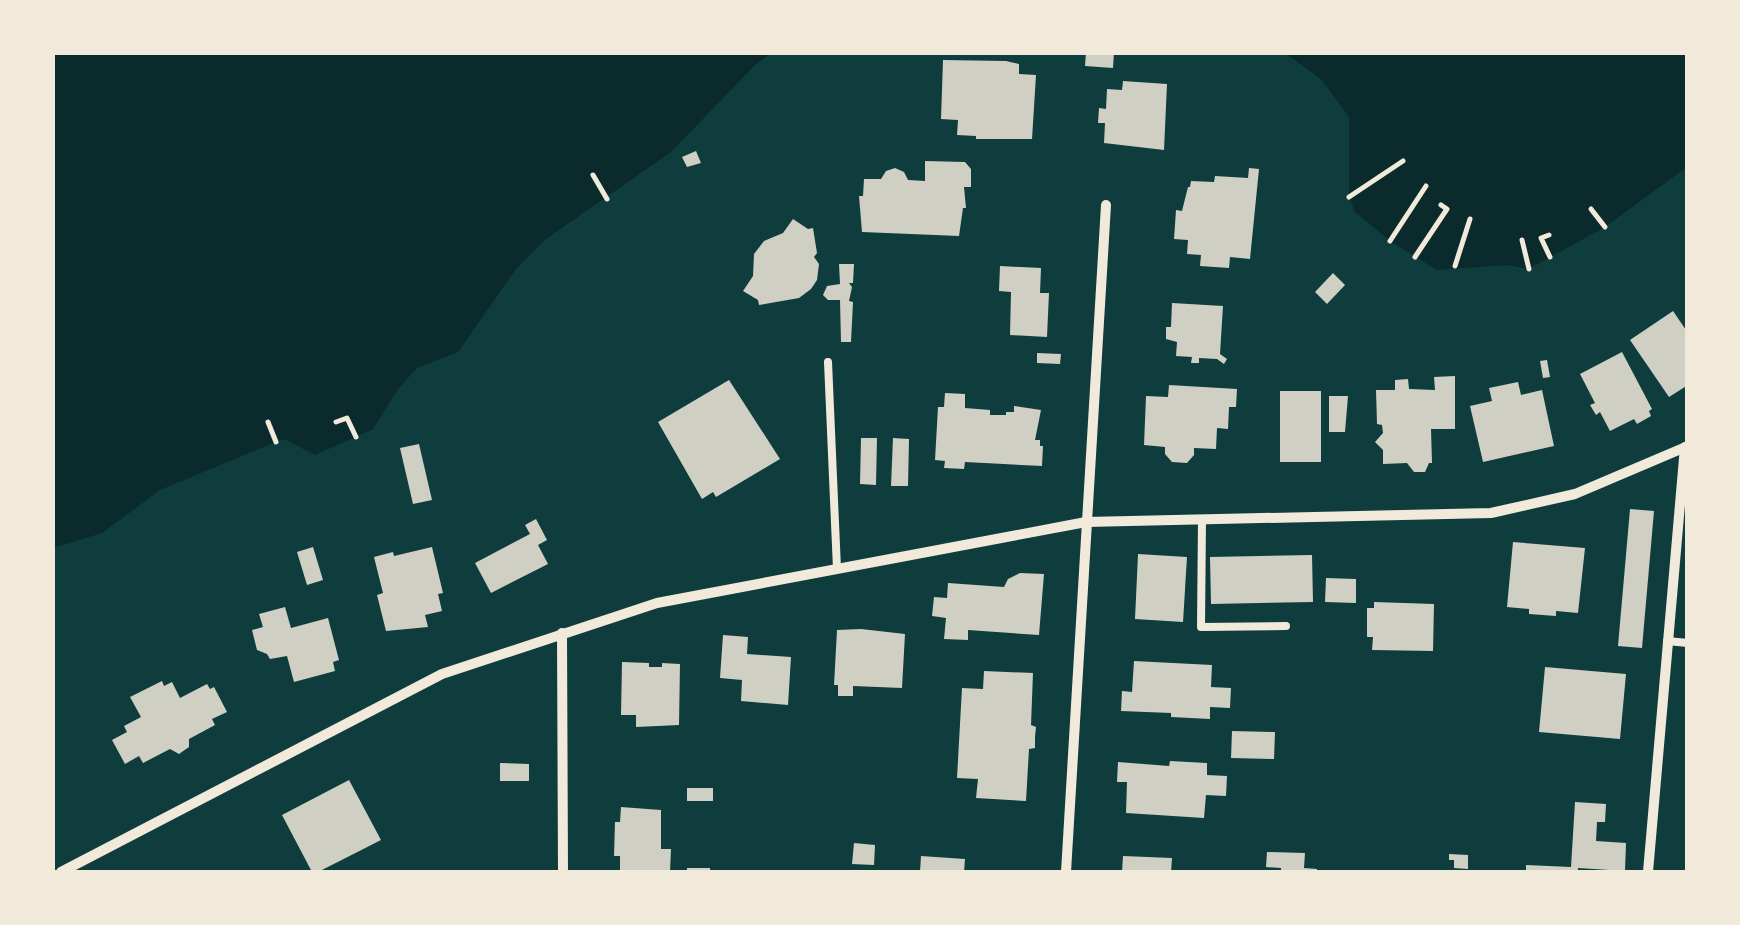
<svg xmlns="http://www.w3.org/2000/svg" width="1740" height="925" viewBox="0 0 1740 925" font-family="Inter,sans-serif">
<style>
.water{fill:#0a2a2b}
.building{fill:#cfcfc3}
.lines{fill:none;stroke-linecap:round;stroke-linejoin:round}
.path{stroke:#f1e9da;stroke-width:5}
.service{stroke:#f1e9da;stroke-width:8}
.minor{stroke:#f1e9da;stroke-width:10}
</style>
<rect width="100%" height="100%" fill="#0f3d3e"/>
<!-- water -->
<g class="water">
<path d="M53 53H771L755 65 671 152 546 239 516 269 458 352 417 368 398 389 373 429 315 455 284 439 276 442 160 490 102 533 53 548Z"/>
<path d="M1285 53H1687V167L1605 227 1529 269 1507 265 1437 270 1390 241 1355 212 1349 197V117L1321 79Z"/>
</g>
<!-- building -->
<g class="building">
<path d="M1086 52H1114L1113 68 1085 66Z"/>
<path d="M943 60 1006 61 1019 64V74L1036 75 1032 139H976V136L957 135 958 120 941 119Z"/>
<path d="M1123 81 1167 84 1164 150 1104 143 1105 123H1098L1099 108 1106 109 1107 89 1122 90Z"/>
<path d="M696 151 701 163 687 167 682 157Z"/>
<path d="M925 161 965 162 971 169V187H964L966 208H963L959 236 862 232 859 196H863L864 179H881L886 171 895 168 904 172 908 180 925 181Z"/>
<path d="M1249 168 1259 169 1250 259 1230 257 1229 268 1200 266 1201 255 1187 254 1188 240 1174 239 1176 210 1182 211 1188 187H1190L1191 181 1214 182 1215 176 1248 178Z"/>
<path d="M793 219 808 229 813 228 817 253 814 257 819 264 817 280 811 289 799 298 759 305 758 300 743 291 753 276 754 254 764 241 783 233Z"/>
<path d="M839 264H854L853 283H849L852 287 849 301 853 302 851 342H841L840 300H828L823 295 827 286 840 284Z"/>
<path d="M1000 266 1041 268 1040 293H1049L1047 337 1010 335 1011 292 999 291Z"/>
<path d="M1333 273 1345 285 1327 304 1315 292Z"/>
<path d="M1172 303 1223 306 1220 354 1227 359 1224 364 1217 359 1199 358V363H1191L1192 357 1176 356 1177 342 1166 339V327H1171Z"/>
<path d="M1673 311 1688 333V385L1669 397 1630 340Z"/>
<path d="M1622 352 1652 409 1649 411 1651 416 1637 424 1634 419 1610 431 1600 412 1596 415 1590 405 1595 403 1580 374Z"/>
<path d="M1037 353 1061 354 1060 364 1037 363Z"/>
<path d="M1547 360 1550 377 1543 378 1540 361Z"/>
<path d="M1455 376V429H1431L1432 463H1429L1425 472H1414L1407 463 1383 464V450L1375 442 1383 433 1382 425 1377 424 1376 390H1395V380L1408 379 1409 389 1435 390 1434 377Z"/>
<path d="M729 380 780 459 716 497 713 492 702 499 658 422Z"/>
<path d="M1518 382 1521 395 1542 390 1554 446 1483 462 1470 406 1492 401 1489 388Z"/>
<path d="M1169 385 1237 389 1236 407H1229L1228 429 1217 428 1216 449 1194 448V455L1187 463 1172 462 1165 454V447L1144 445 1146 396 1168 397Z"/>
<rect x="1280" y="391" width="41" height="71"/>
<path d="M945 393 965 394V408L990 410V415H1006V412H1014V406L1041 410 1035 440H1040V446H1043L1042 466 965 462 964 469 944 468 945 461 935 460 938 407H944Z"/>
<path d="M1329 396H1348L1345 432H1329Z"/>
<path d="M861 438H877L876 485 860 484Z"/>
<path d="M893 438 909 439 908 486H891Z"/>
<path d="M419 444 432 500 413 504 400 448Z"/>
<path d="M1630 509 1654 511 1642 648 1618 646Z"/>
<path d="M536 519 547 540 538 545 548 564 491 593 475 563 530 534 525 525Z"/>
<path d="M1513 542 1585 548 1578 613 1556 611V616L1529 614V609L1507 607Z"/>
<path d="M313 547 323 580 307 585 297 552Z"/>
<path d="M432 547 443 593 438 594 442 611 425 615 428 627 386 631 377 595 383 593 374 557 393 552 394 556Z"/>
<path d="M1138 554 1187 557 1183 622 1135 619Z"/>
<path d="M1312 555 1313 602 1211 604 1210 557Z"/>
<path d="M1020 573 1044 574 1039 635 968 630V640L944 639 946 618 932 616 934 597 947 598 948 583 1004 587 1008 579Z"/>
<path d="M1326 578 1356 579V603L1325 602Z"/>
<path d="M1374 602 1434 604 1433 651 1372 650 1373 637H1367V608H1374Z"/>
<path d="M285 607 291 628 328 618 339 660 333 662 335 671 294 682 287 656 270 659 267 654 257 650 252 630 263 627 259 614Z"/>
<path d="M861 629 905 634 902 688 853 686V696H838V685H834L837 630Z"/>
<path d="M723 635 748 637 747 654 791 657 788 705 741 701 742 680 720 678Z"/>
<path d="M1134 661 1212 665 1211 687 1231 688 1230 708 1210 707V719L1171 717V713L1121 711 1122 691 1132 692Z"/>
<path d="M622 662 649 663V667H662V663L680 664 679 725 636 727V715H621Z"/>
<path d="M1545 667 1626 674 1620 739 1539 732Z"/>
<path d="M984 671 1033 673 1031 725 1036 727 1035 737V748L1029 749 1026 801 976 798 978 779 957 778 962 688 983 689Z"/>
<path d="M162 681 164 686 172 682 180 698 207 684 210 689 214 687 227 712 212 719 215 725 189 739V747L179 754 170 749 143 763 139 756 125 764 112 740 127 732 124 726 141 717 130 697Z"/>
<path d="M1232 731 1275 732 1274 759 1231 758Z"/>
<path d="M1170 761 1207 763V775L1227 776 1226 796 1206 795 1204 818 1126 813 1127 782H1117L1118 762 1169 766Z"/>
<path d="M500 763 529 764V781H500Z"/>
<path d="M349 780 381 840 318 872H312L282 815Z"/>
<rect x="687" y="788" width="26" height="13"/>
<path d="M1575 802 1606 804 1605 822H1597L1596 841 1626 843 1625 871 1578 868V872H1526V865L1571 867Z"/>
<path d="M621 807 661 810V849H671L670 872H620V856H614L615 822H620Z"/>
<path d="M854 843 875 845 874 865 852 864Z"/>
<path d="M1267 852 1305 853 1304 868 1317 869V872H1281V868L1266 867Z"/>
<path d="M1449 854 1468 855V869L1454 868V860H1449Z"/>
<path d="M921 856 965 859 964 872H920Z"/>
<path d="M1123 856 1172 858 1171 872H1122Z"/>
<rect x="687" y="868" width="23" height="4"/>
</g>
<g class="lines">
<!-- path -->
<g class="path">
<path d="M593 175 607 199"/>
<path d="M1349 197 1403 161"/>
<path d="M1591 209 1605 227"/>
<path d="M1549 235 1541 238 1550 257"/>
<path d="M1522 240 1529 269"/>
<path d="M1390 241 1426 186"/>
<path d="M1415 257 1447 209 1441 205"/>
<path d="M1455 266 1470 219"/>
<path d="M268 422 276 442"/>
<path d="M336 422 347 418 356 437"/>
</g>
<!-- service -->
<g class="service">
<path d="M828 362 837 569"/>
<path d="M1202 520 1201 627 1286 626"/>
<path d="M1667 641 1688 643"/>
</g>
<!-- minor -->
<g class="minor">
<path d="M562 633 563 872"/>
<path d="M61 872 442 674 657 603 1086 522 1491 513 1575 494 1688 446"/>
<path d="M1066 872 1106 205"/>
<path d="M1648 872 1685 447"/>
</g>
</g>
<!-- border -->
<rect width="1740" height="925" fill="none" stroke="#f1e9da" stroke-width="110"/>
</svg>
